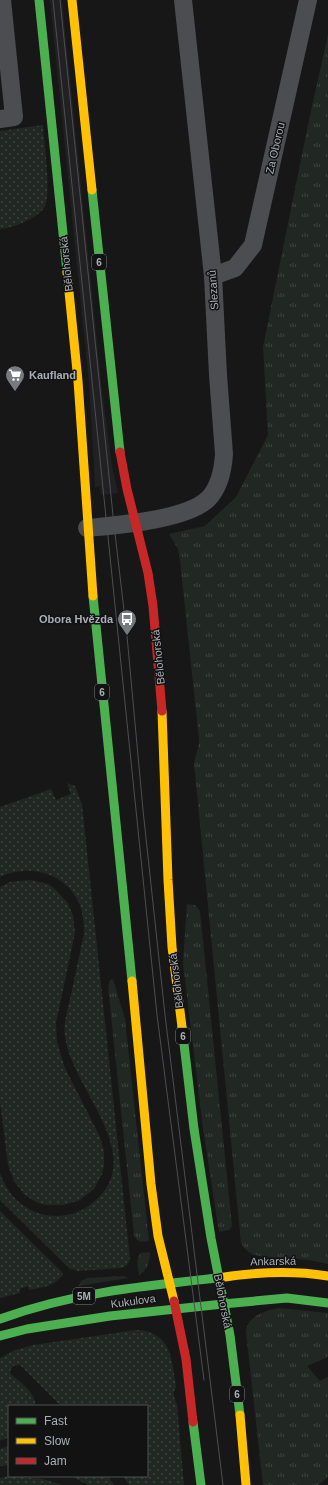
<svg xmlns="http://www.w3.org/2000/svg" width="328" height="1485" viewBox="0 0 328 1485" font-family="Arial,sans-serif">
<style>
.built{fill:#212123}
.grass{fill:url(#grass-tufts)}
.park{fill:url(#park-dots)}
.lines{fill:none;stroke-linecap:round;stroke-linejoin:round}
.street{stroke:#4c4d50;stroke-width:18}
.fast{stroke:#4caf50;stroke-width:9}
.slow{stroke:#ffc107;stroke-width:9}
.jam{stroke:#c62828;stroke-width:9}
.tram{stroke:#4d4e51;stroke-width:1}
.labels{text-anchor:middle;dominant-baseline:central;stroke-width:3;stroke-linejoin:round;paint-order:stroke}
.shield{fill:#121213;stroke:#7c8086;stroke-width:1}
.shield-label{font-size:10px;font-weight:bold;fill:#aaafb7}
.street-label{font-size:11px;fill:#aaafb7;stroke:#121213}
.poi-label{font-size:11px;font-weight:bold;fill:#aaafb7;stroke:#121213;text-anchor:start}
</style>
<defs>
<pattern id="grass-tufts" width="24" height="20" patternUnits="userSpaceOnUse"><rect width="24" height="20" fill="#212722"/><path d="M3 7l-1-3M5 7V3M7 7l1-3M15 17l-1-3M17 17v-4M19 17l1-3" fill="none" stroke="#3f4440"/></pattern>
<pattern id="park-dots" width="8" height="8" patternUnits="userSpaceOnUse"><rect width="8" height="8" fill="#212722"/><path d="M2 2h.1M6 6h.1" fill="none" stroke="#3f4440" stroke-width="1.8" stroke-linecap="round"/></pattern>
</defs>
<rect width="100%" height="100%" fill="#171718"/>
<!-- built -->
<path class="built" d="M50 0H62L102 390 112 466 118 493 101 495 100 486 95 487 89 383Z"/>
<!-- grass -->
<g class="grass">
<path d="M328 35V1264C316 1261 303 1259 290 1258 274 1257 250 1261 241 1243L194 763 199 744V739L180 561 178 549 169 534 205 526 236 497 268 435 263 347 310 115Z"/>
<path d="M187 904 195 905 200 911 232 1226 229 1230 219 1232 203 1129 183 963Z"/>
<path d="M113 979 125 1019 149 1241 141 1242 137 1240 134 1235 108 986 110 980Z"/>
<path d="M150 1252C150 1261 147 1271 139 1275 138 1268 135 1259 141 1253Z"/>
<path d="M124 1276 128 1278 79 1286 81 1281 87 1278Z"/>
<path d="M279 1308 328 1313V1357L307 1366 320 1381 328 1377V1477L318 1485H263L246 1332C248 1315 265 1311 279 1308Z"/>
</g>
<!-- park -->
<g class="park">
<path d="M43 125C44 142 52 196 44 208 36 219 13 228 0 229V131Z"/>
<path d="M67 783 75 786 82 804 130 1259 127 1265 122 1268 78 1271 70 1269 0 1200V1173C6 1191 18 1205 35 1212 53 1219 74 1217 90 1205 153 1158 71 1090 65 1036 63 1022 68 1008 71 995 75 974 80 953 84 933 84 923 83 914 80 905 67 873 29 863 0 877V807L51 789 56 800 71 794Z"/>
<path d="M30 880 48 884 55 889 67 902 73 915 75 933 56 1023 57 1042 65 1068 100 1137 104 1151V1166L102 1174 94 1189 80 1200 64 1205H46L38 1203 25 1195 14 1181 8 1165 0 1102V887L10 882Z"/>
<path d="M0 1211 63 1273V1275C52 1287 45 1287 29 1290L28 1286 20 1289V1293L0 1298Z"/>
<path d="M136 1330C171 1331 172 1359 176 1387 172 1393 174 1398 177 1404L184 1485H129L123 1476H147V1406H61L20 1365 13 1366 10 1371 11 1374C21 1383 35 1392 36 1406H9V1437L0 1441V1358L15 1350 33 1345Z"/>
<path d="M9 1446V1465L0 1466V1449Z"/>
<path d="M8 1476 43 1479 62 1485H0V1478Z"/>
<path d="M71 1476H108L114 1485H88Z"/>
</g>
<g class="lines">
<!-- street -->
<g class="street">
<path d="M0 119 14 117 2 0"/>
<path d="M213 276 235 268 253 245 308 0"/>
<path d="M87 528C118 525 186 520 208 499 219 488 223 469 224 454L218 375 213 276 183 0"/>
</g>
<!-- fast -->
<g class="fast">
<path d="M39 0 67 272"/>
<path d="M92 190 120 452"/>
<path d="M93 596 132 981"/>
<path d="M182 1027 194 1129 211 1238 230 1335 240 1415"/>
<path d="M223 1304 287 1298 328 1303"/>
<path d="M0 1319C71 1293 143 1286 218 1278"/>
<path d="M0 1336 27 1329 110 1316 223 1304"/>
<path d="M193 1422 201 1485"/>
</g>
<!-- slow -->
<g class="slow">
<path d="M72 0 92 190"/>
<path d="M67 272 78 381 93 596"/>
<path d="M162 711 168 880 172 947 182 1027"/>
<path d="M132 981 151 1184 158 1236 174 1301"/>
<path d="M218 1278C255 1272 291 1270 328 1276"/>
<path d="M240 1415 246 1485"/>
</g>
<!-- jam -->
<g class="jam">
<path d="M120 452 127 489 148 573 153 606 162 711"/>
<path d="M174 1301 186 1359 193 1422"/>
</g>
<!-- tram -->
<g class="tram">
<path d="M53 0 157 1015 204 1380"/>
<path d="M60 0 114 525 127 636 143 810 165 1015 223 1485"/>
</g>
</g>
<!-- icons -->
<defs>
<symbol id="supermarket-pin" viewBox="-11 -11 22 30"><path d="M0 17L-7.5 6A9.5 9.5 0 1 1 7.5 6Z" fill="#777a7f" stroke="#121213"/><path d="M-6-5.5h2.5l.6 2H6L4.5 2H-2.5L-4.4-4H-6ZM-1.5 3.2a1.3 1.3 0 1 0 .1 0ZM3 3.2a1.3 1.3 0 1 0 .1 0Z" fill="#fff"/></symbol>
<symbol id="bus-pin" viewBox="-11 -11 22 30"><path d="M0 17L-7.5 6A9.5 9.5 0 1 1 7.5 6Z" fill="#777a7f" stroke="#121213"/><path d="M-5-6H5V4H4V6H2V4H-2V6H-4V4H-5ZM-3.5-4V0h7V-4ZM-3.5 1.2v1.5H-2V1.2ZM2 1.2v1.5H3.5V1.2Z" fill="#fff"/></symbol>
</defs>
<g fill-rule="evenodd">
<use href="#supermarket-pin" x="4" y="364" width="22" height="30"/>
<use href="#bus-pin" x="116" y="608" width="22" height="30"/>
</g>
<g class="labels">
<!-- shield labels -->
<g class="shield">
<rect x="92" y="254" width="14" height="16" rx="3"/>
<rect x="95" y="684" width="14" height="16" rx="3"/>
<rect x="176" y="1028" width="14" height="16" rx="3"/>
<rect x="73" y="1288" width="22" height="16" rx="3"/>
<rect x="230" y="1386" width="14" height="16" rx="3"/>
</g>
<g class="shield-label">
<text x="99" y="262">6</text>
<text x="102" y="692">6</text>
<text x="183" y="1036">6</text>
<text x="84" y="1296">5M</text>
<text x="237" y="1394">6</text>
</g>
<!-- street labels -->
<g class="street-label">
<text transform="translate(275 148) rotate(-77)">Za Oborou</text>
<text transform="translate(66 264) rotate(-96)">Bělohorská</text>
<text transform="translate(213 290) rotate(-94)">Slezanů</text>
<text transform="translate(158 657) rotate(-96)">Bělohorská</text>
<text transform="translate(176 981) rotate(-97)">Bělohorská</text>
<text transform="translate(273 1261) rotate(-1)">Ankarská</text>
<text transform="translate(133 1301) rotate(-8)">Kukulova</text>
<text transform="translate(223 1301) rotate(79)">Bělohorská</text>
</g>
<!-- poi labels -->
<g class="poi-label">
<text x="29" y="375">Kaufland</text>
<text x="113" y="619" text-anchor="end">Obora Hvězda</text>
</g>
</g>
<!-- legend -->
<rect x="8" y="1405" width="140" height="72" fill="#121213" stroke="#4f5155"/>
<rect x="16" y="1418" width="20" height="6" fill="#4caf50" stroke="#4f5155"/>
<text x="44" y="1425" font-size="12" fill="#aaafb7">Fast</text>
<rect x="16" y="1438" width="20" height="6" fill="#ffc107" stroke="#4f5155"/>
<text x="44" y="1445" font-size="12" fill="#aaafb7">Slow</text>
<rect x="16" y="1458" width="20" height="6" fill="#c62828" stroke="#4f5155"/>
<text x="44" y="1465" font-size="12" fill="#aaafb7">Jam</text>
</svg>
